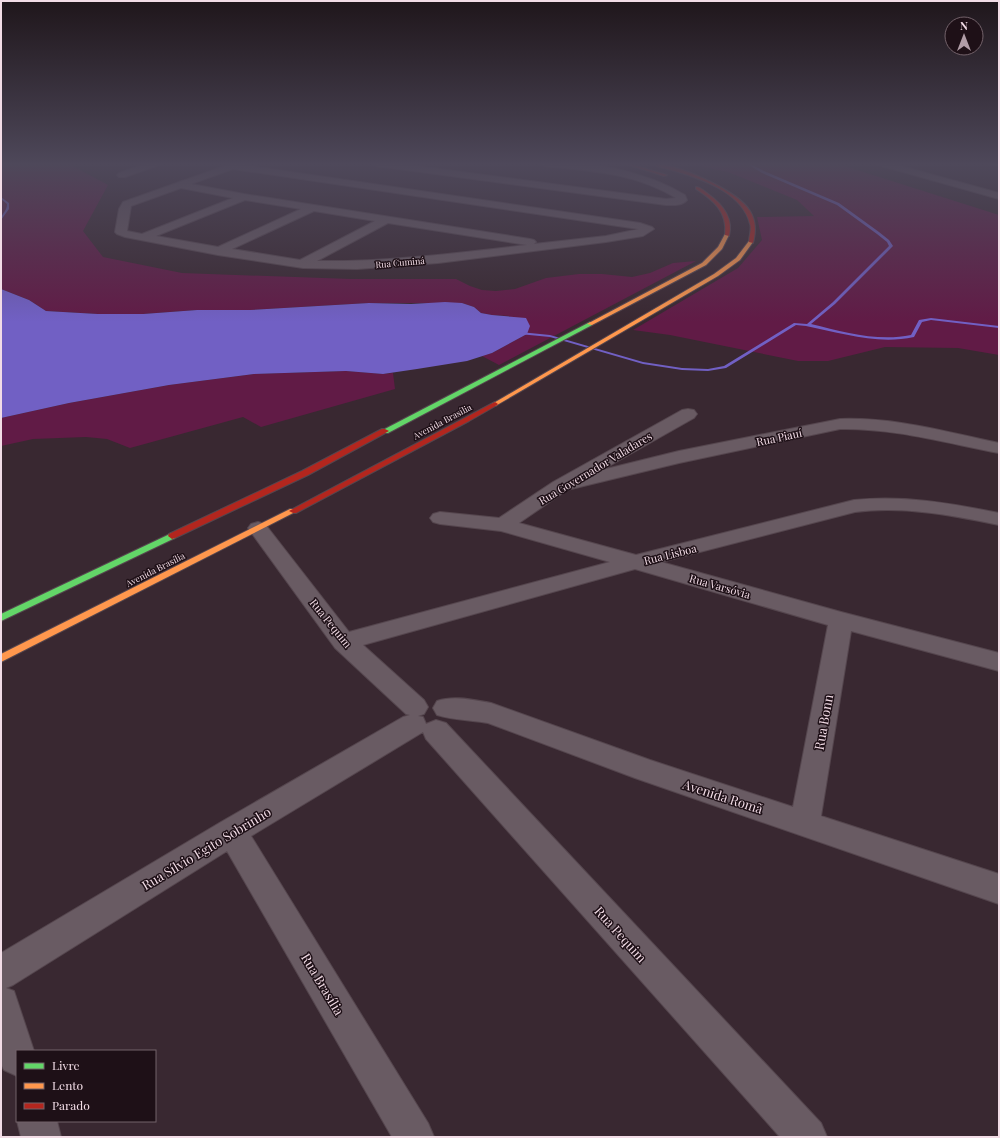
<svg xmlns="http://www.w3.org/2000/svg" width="1000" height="1138" viewBox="0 0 1000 1138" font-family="'Playfair Display',serif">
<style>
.green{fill:#611b46}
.water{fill:#7160c4}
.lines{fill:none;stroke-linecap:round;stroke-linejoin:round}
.stream{fill:#7160c4;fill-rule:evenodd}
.street-casing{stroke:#55464e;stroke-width:2}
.fast-casing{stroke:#55464e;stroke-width:2}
.slow-casing{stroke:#55464e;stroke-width:2}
.jam-casing{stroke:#55464e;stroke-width:2}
.street{fill:#695b63;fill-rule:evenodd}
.fast{fill:#63d668;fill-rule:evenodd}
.slow{fill:#ff974d;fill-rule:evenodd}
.jam{fill:#b3261e;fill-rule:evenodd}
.labels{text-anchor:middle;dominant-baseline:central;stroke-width:3;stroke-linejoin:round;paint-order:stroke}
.far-street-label{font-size:9px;fill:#f2dce6;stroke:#1e1017}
.street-label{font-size:11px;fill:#f2dce6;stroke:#1e1017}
.near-street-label{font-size:13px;fill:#f2dce6;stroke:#1e1017}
</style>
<rect width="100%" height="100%" fill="#392831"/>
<!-- green -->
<g class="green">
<path d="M1 163H67L108 185 83 231 103 257 182 273 351 279H456L470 286 482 290 496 291 515 289 546 278 579 274H602L632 277 650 273 673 263 696 261 499 365 482 356 492 353 527 334 509 316 492 315 481 313 474 307 462 303H369L250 310H197L143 314H98L46 311 29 300 1 289Z"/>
<path d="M686 163H835L999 215V355L958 348 885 347 828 361H798L670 335 633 330 738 268 762 240 757 217 814 216 797 200 728 172Z"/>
<path d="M346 371 383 374 393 373 395 389 261 427 243 417 130 448 107 439 86 437 33 439 1 446V418L69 403 169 385 254 374Z"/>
</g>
<!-- water -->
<path class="water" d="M1 289 29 300 46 311 98 314H143L197 310H250L369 303 411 304 445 302 462 303 474 307 481 313 492 315 526 318 530 326 527 334 492 353 467 361 417 369 383 374 346 371 254 374 169 385 69 403 1 418Z"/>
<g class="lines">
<!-- stream -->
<g class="stream">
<path d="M746 163H748L764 171 839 203 879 232 889 240 893 246 835 304 811 324C844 332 878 342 911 335L919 320 931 318 999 326V328L931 320 922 322 914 337C877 345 842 333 806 326L796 325 726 368 708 371 682 370 643 364 550 337 519 334 518 333 520 332 550 335 643 362 682 368 708 369 724 366 794 323 807 324 833 302 889 246 887 242 877 234 837 205 762 173Z"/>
<path d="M1 197 9 203V209L1 220C1 213 7 212 7 204L1 199Z"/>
</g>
<defs>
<g id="street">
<path d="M148 163H161L159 165 125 177H119L117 175 119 173Z"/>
<path d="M233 163H245L244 165 640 223 652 227 654 229 643 236 606 242 438 263 357 269 303 268 218 255 125 237 117 234 115 232 119 209 123 202ZM233 169 638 229H639L606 236 534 244 536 242 534 240 530 239 244 194 191 184ZM181 188 233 198 142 234 127 231 131 206ZM245 200 301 209 218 247 156 236ZM314 211 375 221 300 260 232 249ZM388 223 527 245C457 253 387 262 317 261Z"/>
<path d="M371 163H394L666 199 676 198C635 173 592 171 545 166L540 163C586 159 645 171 685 195L687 200C682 206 673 205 666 205L376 166Z"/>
<path d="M876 163H890L999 193V199L878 165Z"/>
<path d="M688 409 694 410 697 414 694 418 602 470 679 451 840 419C894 417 946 432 999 443V453C946 443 894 428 840 429L679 463 567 490 519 523 636 555 854 500C904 495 950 503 999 513V525C950 515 904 506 855 512L661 562 841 612 999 653V671L851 631 821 816 999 874V904L635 778 488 723C471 720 453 720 437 715L433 708 437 701C454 695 473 700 491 703L650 760 793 807 828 625 635 569 363 645 424 700 428 707 424 714 418 716 423 717 426 724 436 720 446 723 821 1123 827 1137H780L426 739 423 732 251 836 428 1123 434 1137H392L227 851 13 985 6 988 14 991 34 1051H17V1076L4 1070 1 1064V953L221 822 403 717 410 715 406 714 335 648 248 528 251 524 258 522 265 524 349 632 610 562 501 531 440 524 433 522 430 518 433 514 440 512 499 518 553 482 682 410Z"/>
<path d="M17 1121H57L61 1137H21Z"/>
</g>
<g id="fast">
<path d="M988 163 999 164V166L989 164Z"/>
<path d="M590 322 592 323V325L388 433H385L381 431Z"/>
<path d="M172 533 176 536 175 538 1 621V614Z"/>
</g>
<g id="slow">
<path d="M725 234 729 235 722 249 706 265 592 325 587 324 702 263 718 247Z"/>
<path d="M749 241 753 242 740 260 718 276 497 405 495 406 492 404 714 274 736 258Z"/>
<path d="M290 509H293L297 511 1 662V654Z"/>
</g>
<g id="jam">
<path d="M622 163H627L667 175 664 176Z"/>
<path d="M649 163C672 161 738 190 750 211 756 221 756 232 753 243L749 242C749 236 752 229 750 224 743 194 705 180 678 172 669 169 658 167 649 163Z"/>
<path d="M696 187C700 187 703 190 707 193 721 203 734 217 729 236L725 235C728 212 713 200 696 189Z"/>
<path d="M495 402 498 404 497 405 469 421 296 513H293L289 511Z"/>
<path d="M382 429H385L389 431 308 475 175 538 172 539 168 536 169 534 302 471Z"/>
</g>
</defs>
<!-- street casing -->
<use href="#street" class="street-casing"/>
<!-- fast casing -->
<use href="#fast" class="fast-casing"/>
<!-- slow casing -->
<use href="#slow" class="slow-casing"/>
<!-- jam casing -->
<use href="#jam" class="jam-casing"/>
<!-- street -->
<use href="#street" class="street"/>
<!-- fast -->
<use href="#fast" class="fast"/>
<!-- slow -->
<use href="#slow" class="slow"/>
<!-- jam -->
<use href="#jam" class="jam"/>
</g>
<!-- sky -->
<linearGradient id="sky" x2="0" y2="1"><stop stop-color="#1f161b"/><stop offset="0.51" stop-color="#4e485a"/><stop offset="1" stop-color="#4e485a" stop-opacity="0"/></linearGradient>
<rect width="1000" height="322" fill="url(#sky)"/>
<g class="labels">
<!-- far-street labels -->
<g class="far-street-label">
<text transform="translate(400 262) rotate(-5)">Rua Cuminá</text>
<text transform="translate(442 421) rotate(-28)">Avenida Brasília</text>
<text transform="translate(155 569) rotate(-27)">Avenida Brasília</text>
</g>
<!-- street labels -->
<g class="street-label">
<text transform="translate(779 437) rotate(-12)">Rua Piauí</text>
<text transform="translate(595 468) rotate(-31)">Rua Governador Valadares</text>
<text transform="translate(670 554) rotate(-14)">Rua Lisboa</text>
<text transform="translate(720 586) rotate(16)">Rua Varsóvia</text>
<text transform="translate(331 623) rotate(51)">Rua Pequim</text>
</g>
<!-- near-street labels -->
<g class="near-street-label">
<text transform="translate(823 722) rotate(-80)">Rua Bonn</text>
<text transform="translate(723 796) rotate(18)">Avenida Romã</text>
<text transform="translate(206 848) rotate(-31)">Rua Sílvio Egito Sobrinho</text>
<text transform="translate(621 934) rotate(48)">Rua Pequim</text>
<text transform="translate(323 984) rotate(59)">Rua Brasília</text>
</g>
</g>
<!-- border -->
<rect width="1000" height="1138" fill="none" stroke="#f2dce6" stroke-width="4"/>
<!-- legend -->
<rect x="16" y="1050" width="140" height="72" fill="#1e1017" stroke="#73626a"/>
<rect x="24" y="1063" width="20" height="6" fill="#63d668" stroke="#73626a"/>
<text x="52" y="1070" font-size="12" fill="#f2dce6">Livre</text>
<rect x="24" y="1083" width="20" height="6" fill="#ff974d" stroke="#73626a"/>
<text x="52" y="1090" font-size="12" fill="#f2dce6">Lento</text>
<rect x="24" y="1103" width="20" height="6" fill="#b3261e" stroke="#73626a"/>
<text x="52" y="1110" font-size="12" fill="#f2dce6">Parado</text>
<!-- north arrow -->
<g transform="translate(964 36)"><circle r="19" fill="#1e1017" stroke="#73626a"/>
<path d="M0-3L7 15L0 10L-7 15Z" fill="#b19da7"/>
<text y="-6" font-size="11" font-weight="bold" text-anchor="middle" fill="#f2dce6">N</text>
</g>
</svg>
